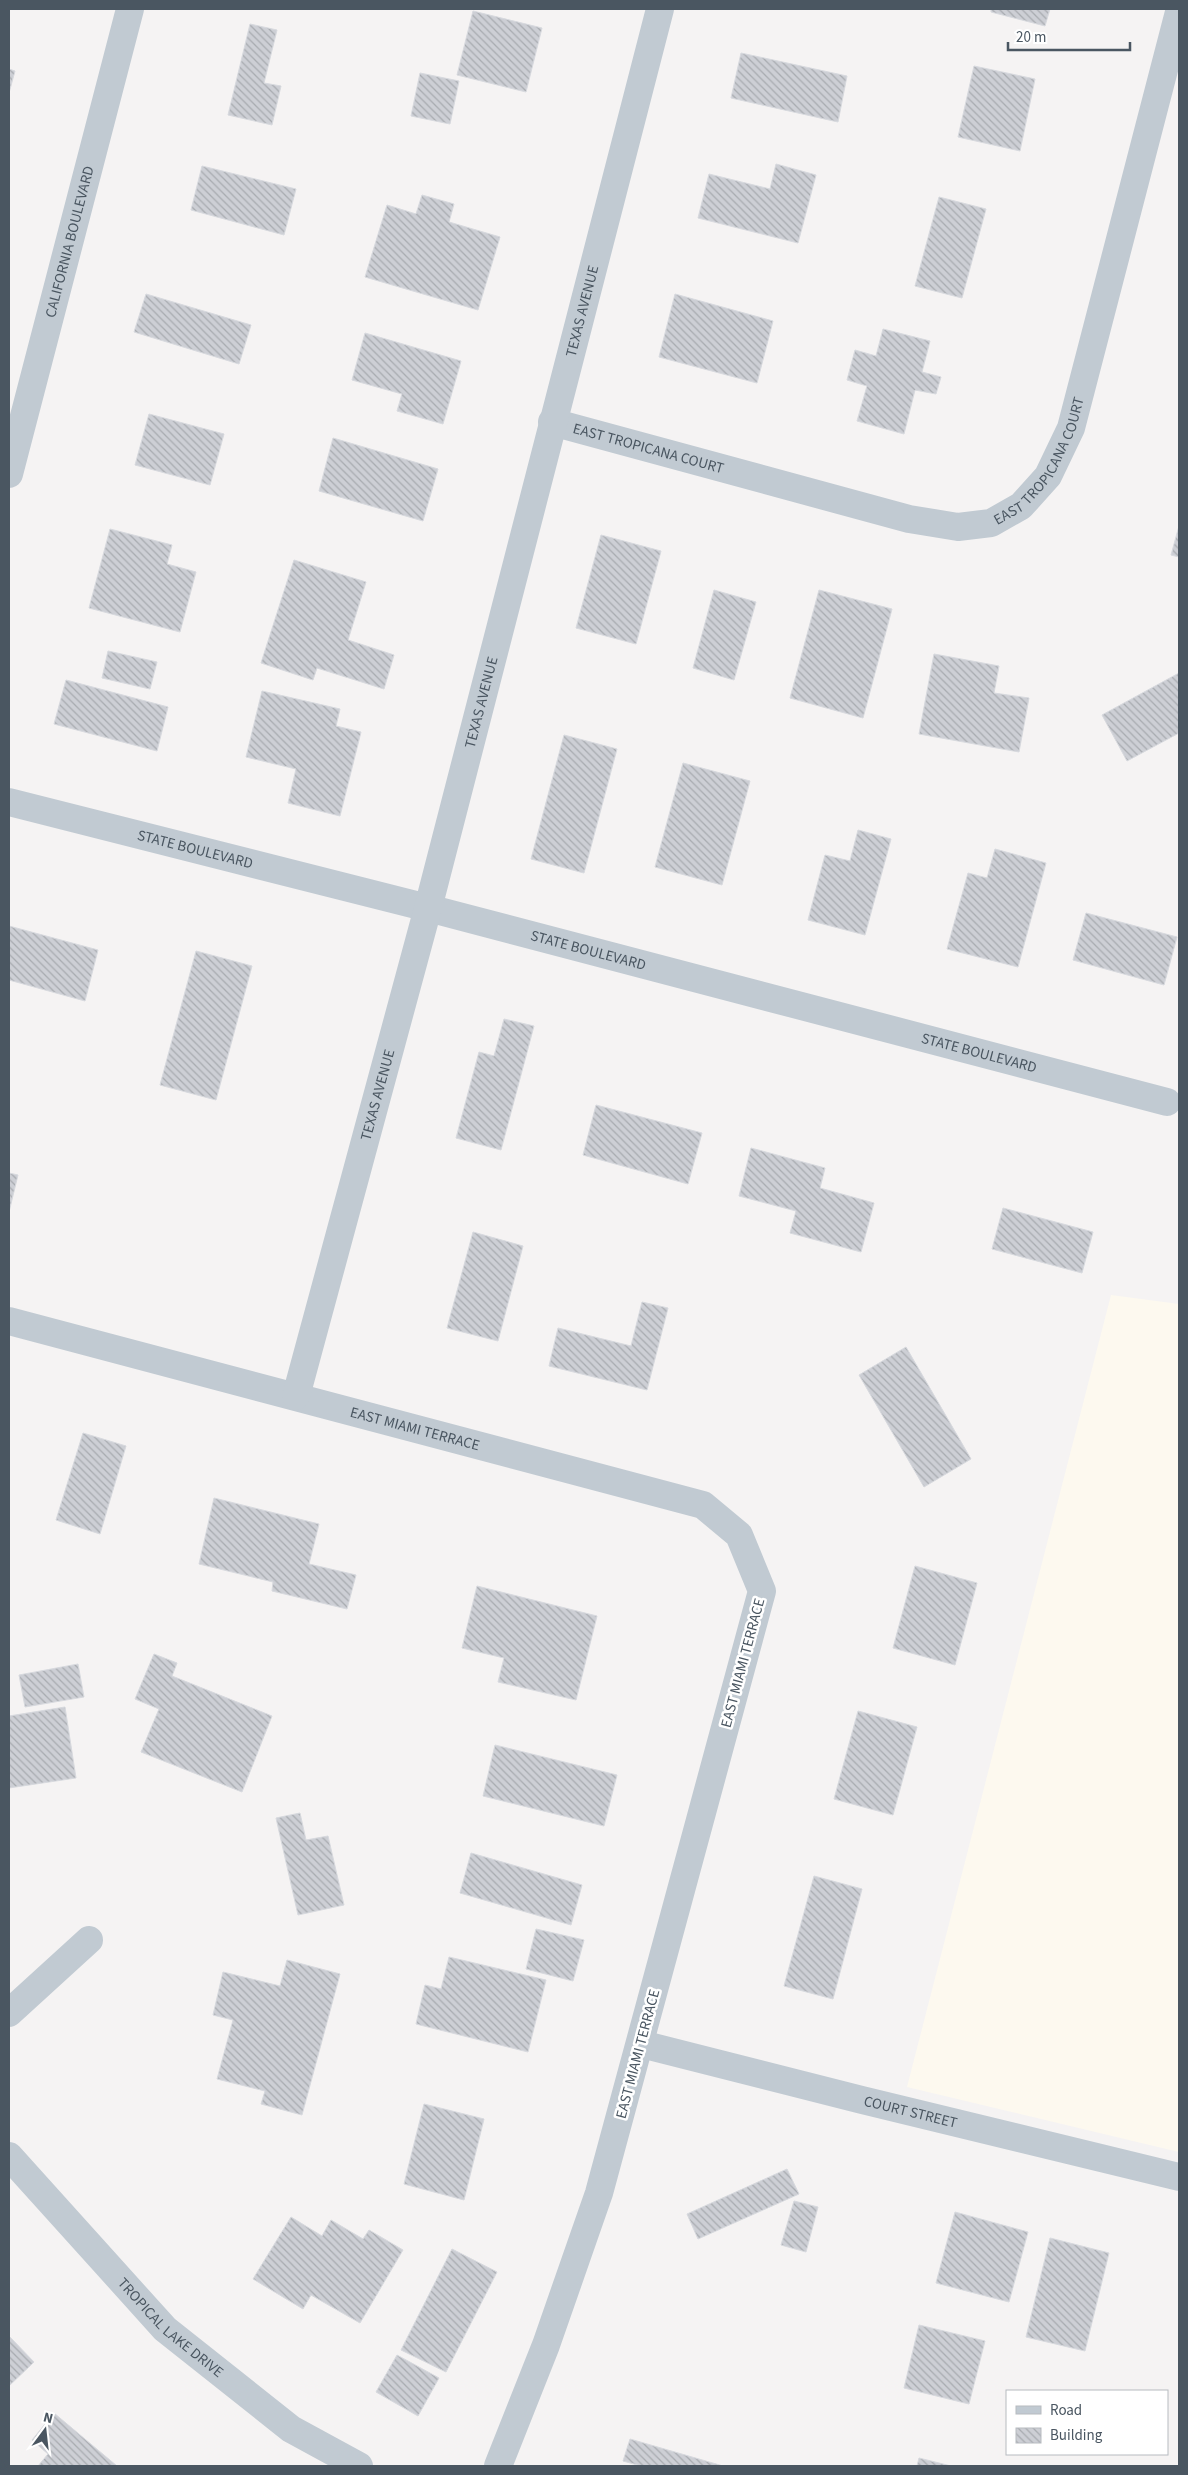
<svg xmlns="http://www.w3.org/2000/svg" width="1188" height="2475" viewBox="0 0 1188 2475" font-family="'Source Sans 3',sans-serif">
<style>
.commercial{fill:#fdf9ef}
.building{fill:url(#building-back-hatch);stroke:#d7d9de}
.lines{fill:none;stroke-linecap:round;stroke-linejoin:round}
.minor{stroke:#c1cad2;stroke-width:28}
.labels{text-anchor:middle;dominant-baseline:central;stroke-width:5;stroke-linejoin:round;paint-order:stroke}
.street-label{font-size:15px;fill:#4a5661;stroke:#fff}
</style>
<defs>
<pattern id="building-back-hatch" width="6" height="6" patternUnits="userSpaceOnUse" patternTransform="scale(1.25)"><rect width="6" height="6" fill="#cdcfd5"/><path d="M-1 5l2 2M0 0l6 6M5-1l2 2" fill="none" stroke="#a8abb0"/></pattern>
</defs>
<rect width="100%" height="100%" fill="#f5f3f3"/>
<!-- commercial -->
<path class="commercial" d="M1111 1295 1179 1304V2152L907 2087Z"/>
<!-- building -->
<g class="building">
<path d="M991 9H1050L1045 26 991 12Z"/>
<path d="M473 11 542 28 526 92 457 75Z"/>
<path d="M250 24 277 30 264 83 281 86 272 125 228 115Z"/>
<path d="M741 53 847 76 838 122 731 98Z"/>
<path d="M974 66 1035 79 1020 151 958 137Z"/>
<path d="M9 69 15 71 9 93Z"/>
<path d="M420 73 459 81 450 124 411 116Z"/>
<path d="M776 164 816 175 798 243 698 218 709 174 770 189Z"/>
<path d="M202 166 296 189 284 235 191 210Z"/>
<path d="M422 195 454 204 449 222 500 237 478 310 365 277 387 205 416 214Z"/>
<path d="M939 197 986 209 962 298 915 286Z"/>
<path d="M146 294 251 325 239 364 134 332Z"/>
<path d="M675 294 773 321 757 383 659 357Z"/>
<path d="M883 329 930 341 922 372 941 377 936 394 915 390 904 434 857 421 867 386 847 380 855 350 876 356Z"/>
<path d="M365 333 461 361 443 424 397 411 402 394 352 380Z"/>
<path d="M149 414 224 434 210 485 135 465Z"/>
<path d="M333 438 438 469 423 521 319 491Z"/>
<path d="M1179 526V557L1171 555Z"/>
<path d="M110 529 172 545 167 564 196 572 180 632 89 608Z"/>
<path d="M601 535 661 551 636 644 576 628Z"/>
<path d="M294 560 366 582 348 640 394 655 384 689 317 668 313 680 261 663Z"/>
<path d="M714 590 756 602 734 680 693 668Z"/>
<path d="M819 590 892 609 863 718 790 698Z"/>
<path d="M108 651 157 662 150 689 102 678Z"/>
<path d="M934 654 999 666 994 693 1029 698 1019 752 919 734Z"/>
<path d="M1179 673V733L1127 761 1102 715Z"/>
<path d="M66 680 168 707 157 751 54 724Z"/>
<path d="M262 691 340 709 336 726 361 732 340 816 288 803 296 769 246 757Z"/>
<path d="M564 735 617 749 584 873 531 859Z"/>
<path d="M683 763 750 781 722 885 655 867Z"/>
<path d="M858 830 891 839 865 935 808 920 825 855 850 861Z"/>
<path d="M995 849 1046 863 1018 967 947 949 968 873 987 878Z"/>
<path d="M1086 913 1177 937 1164 985 1073 960Z"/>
<path d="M9 926 98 950 85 1001 9 980Z"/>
<path d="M196 951 252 966 216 1100 160 1085Z"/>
<path d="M504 1019 534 1026 501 1150 456 1138 479 1052 494 1056Z"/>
<path d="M596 1105 702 1133 688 1184 583 1155Z"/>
<path d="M751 1148 825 1168 820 1188 874 1203 861 1252 790 1233 796 1211 739 1196Z"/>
<path d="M9 1173 18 1175 9 1212Z"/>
<path d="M1003 1208 1093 1232 1082 1273 992 1249Z"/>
<path d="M473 1232 523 1246 498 1341 447 1328Z"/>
<path d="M642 1302 668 1308 647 1390 549 1366 558 1328 631 1346Z"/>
<path d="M906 1347 971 1459 924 1487 859 1375Z"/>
<path d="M83 1433 126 1446 100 1534 56 1520Z"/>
<path d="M214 1498 319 1524 309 1564 356 1575 347 1609 272 1591 273 1582 199 1564Z"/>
<path d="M915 1566 977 1583 955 1665 893 1648Z"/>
<path d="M477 1586 597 1616 576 1700 498 1682 504 1658 462 1648Z"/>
<path d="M154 1654 177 1663 172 1676 272 1716 242 1792 141 1752 159 1709 135 1699Z"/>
<path d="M78 1664 84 1697 25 1707 19 1675Z"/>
<path d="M65 1707 76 1778 9 1788V1716Z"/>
<path d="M858 1711 917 1727 893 1815 834 1799Z"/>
<path d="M495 1745 617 1775 604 1826 483 1796Z"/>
<path d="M300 1813 306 1840 328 1836 344 1905 298 1915 276 1818Z"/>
<path d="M471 1853 582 1885 571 1925 460 1893Z"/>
<path d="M814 1876 862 1889 833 1999 784 1986Z"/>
<path d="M536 1929 584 1940 573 1981 526 1969Z"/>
<path d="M449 1957 546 1980 528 2052 416 2024 425 1985 441 1989Z"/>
<path d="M287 1960 340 1974 302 2115 261 2104 265 2091 217 2079 233 2020 213 2015 223 1972 280 1986Z"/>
<path d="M424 2104 484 2119 464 2200 404 2184Z"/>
<path d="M787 2169 799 2194 698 2239 687 2214Z"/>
<path d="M794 2201 818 2207 806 2252 781 2245Z"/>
<path d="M955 2212 1028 2232 1009 2302 936 2283Z"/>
<path d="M291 2217 322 2236 331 2220 363 2239 369 2230 403 2250 360 2323 311 2295 303 2309 253 2279Z"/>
<path d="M1050 2238 1109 2253 1085 2351 1026 2337Z"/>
<path d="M452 2249 497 2272 446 2372 401 2350Z"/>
<path d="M919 2325 985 2341 969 2404 904 2388Z"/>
<path d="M9 2336 34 2362 9 2386Z"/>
<path d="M397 2355 439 2378 418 2416 376 2392Z"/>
<path d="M54 2413 117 2466H38L48 2454 32 2440Z"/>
<path d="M630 2439 723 2466H641L623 2461Z"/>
<path d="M919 2458 951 2466H917Z"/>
</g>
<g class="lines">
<!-- minor -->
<g class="minor">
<path id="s1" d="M552 422 909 519 958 527 991 523 1021 506 1048 476 1071 428 1179 12"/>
<path id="s2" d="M9 474 130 9"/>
<path id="s3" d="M9 802 428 908 1167 1102"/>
<path id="s4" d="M9 1321 703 1505 739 1535 762 1591 599 2193 546 2345 498 2466"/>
<path id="s5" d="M296 1396 428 908 660 9"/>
<path d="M9 2013 89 1940"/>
<path id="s6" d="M641 2044 862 2100 1179 2177"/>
<path id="s7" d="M9 2156 165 2329 291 2429 359 2466"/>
</g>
</g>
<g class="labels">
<!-- street labels -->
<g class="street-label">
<text stroke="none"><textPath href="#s2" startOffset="240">CALIFORNIA BOULEVARD</textPath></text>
<text stroke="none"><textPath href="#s5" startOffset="1122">TEXAS AVENUE</textPath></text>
<text stroke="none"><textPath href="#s1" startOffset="100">EAST TROPICANA COURT</textPath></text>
<text stroke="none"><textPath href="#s1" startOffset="535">EAST TROPICANA COURT</textPath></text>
<text stroke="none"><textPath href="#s5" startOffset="718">TEXAS AVENUE</textPath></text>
<text stroke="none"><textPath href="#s3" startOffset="192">STATE BOULEVARD</textPath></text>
<text stroke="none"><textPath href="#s3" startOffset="598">STATE BOULEVARD</textPath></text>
<text stroke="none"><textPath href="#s3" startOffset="1002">STATE BOULEVARD</textPath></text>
<text stroke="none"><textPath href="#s5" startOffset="312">TEXAS AVENUE</textPath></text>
<text stroke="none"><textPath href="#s4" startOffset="420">EAST MIAMI TERRACE</textPath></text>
<text transform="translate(743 1663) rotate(-75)">EAST MIAMI TERRACE</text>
<text transform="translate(638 2054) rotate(-75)">EAST MIAMI TERRACE</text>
<text stroke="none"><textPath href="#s6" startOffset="278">COURT STREET</textPath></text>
<text stroke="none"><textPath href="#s7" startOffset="236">TROPICAL LAKE DRIVE</textPath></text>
</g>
</g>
<!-- border -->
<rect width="1188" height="2475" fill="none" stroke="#4a5661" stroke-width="20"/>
<!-- legend -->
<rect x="1006" y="2390" width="162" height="65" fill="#ffffff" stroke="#b7bbc0"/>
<rect x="1016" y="2406" width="25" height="8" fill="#c1cad2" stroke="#b7bbc0"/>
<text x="1050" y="2415" font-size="15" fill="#4a5661">Road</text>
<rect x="1016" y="2428" width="25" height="15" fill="url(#building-back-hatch)" stroke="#b7bbc0"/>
<text x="1050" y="2440" font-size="15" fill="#4a5661">Building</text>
<!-- north arrow -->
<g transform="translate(45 2430) rotate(15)" stroke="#ffffff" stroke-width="4" paint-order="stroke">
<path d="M0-4L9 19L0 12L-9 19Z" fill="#4a5661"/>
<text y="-8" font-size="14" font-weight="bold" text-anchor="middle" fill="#4a5661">N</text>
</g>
<!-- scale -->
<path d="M1008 42v8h122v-8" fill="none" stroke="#4a5661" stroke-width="2.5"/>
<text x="1016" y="42" font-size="15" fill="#4a5661" stroke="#ffffff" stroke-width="4" paint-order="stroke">20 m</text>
</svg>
